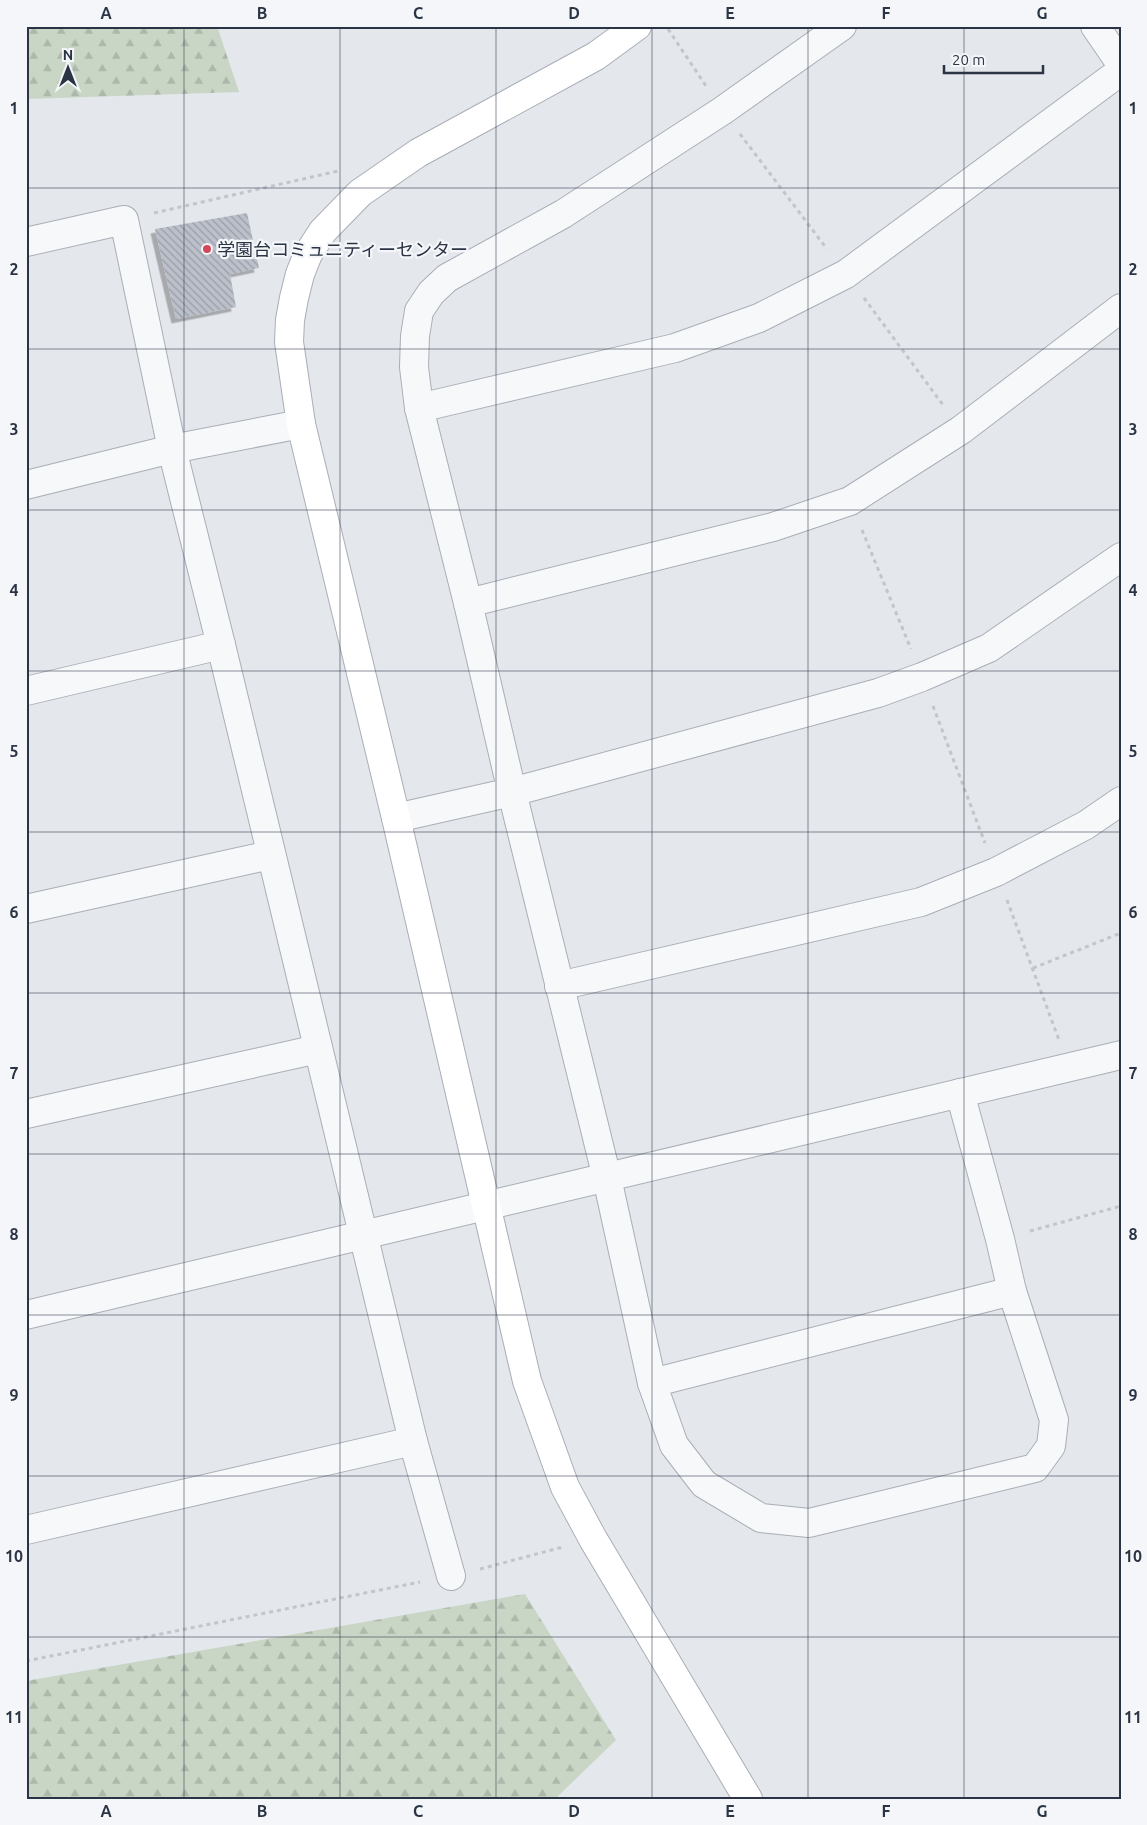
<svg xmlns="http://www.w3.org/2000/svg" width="1147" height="1825" viewBox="0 0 1147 1825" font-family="Ubuntu,'Noto Sans JP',sans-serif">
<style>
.forest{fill:url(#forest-firs)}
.building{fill:url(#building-back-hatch);filter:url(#shadow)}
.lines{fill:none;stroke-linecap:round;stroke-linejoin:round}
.street-casing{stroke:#a9aeb7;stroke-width:30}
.secondary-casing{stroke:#a9aeb7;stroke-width:30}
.path{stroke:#c2c5cb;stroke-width:3;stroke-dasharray:4 4;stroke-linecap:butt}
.street{stroke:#f7f8fa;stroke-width:28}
.secondary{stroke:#fff;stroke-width:28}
.grid{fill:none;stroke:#2b3445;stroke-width:1;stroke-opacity:0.55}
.poi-dot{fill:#d1495b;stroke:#f4f6f9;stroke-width:2}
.labels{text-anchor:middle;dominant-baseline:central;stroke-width:4.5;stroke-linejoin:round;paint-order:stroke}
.poi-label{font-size:18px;fill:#2b3445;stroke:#f4f6f9;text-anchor:start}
.neatline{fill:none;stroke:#2b3445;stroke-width:2}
.grid-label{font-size:16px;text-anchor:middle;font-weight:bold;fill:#2b3445}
</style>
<defs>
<pattern id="forest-firs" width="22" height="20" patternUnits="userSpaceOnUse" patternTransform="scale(1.25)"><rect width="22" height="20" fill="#c9d6c5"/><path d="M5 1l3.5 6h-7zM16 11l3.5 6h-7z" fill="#adb8ab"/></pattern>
<pattern id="building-back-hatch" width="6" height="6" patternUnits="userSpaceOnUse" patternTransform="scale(1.25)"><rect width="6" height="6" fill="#bbc0ca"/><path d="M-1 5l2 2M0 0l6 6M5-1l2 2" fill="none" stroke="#989da6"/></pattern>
<filter id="shadow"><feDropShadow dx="-4.5" dy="4.5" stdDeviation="0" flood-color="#0004"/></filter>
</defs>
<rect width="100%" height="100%" fill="#e4e7ec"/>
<!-- forest -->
<g class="forest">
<path d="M26 26H217L239 92 26 99Z"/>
<path d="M525 1594 616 1740 555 1799H26V1681Z"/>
</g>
<!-- building -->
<path class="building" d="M247 213 259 268 230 274 236 307 176 319 155 229Z"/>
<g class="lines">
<defs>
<g id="street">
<path d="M842 26 722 111 563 214 447 278 431 293 419 311 415 336 414 367 419 408 468 603 512 792 607 1178 652 1383 674 1445 704 1484 761 1518 809 1523 1035 1468 1051 1446 1054 1420 1012 1291 1000 1239 960 1093"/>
<path d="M1095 26 1121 64"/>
<path d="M26 242 124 220 172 449 221 645 413 1441 451 1576"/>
<path d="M419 408 675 348 759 318 846 274 1121 71"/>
<path d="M26 485 172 449 301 424"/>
<path d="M468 603 773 527 850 501 961 430 1121 308"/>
<path d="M26 691 221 645"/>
<path d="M396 818 512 792 878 693 922 677 989 648 1121 557"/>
<path d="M26 909 270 855"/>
<path d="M559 986 921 902 996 872 1086 825 1121 801"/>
<path d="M26 1114 318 1049"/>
<path d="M26 1315 1121 1055"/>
<path d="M652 1383 1012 1291"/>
<path d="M26 1530 413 1441"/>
</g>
<path id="secondary" d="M637 26 596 56 418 153 360 193 323 231 308 254 300 274 294 298 290 320 289 342 301 424 396 818 527 1381 565 1487 593 1539 748 1799"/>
</defs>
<!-- street casing -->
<use href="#street" class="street-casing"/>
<!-- secondary casing -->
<use href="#secondary" class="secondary-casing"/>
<!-- path -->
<g class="path">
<path d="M668 29 706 86"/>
<path d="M740 134 827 249"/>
<path d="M154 213 338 171"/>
<path d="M864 298 943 405"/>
<path d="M862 530 911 649"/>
<path d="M933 706 985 843"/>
<path d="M1007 900 1059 1040"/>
<path d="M1033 968 1121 933"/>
<path d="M1030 1231 1121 1206"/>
<path d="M480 1569 563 1547"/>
<path d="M26 1661 420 1582"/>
</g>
<!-- street -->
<use href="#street" class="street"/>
<!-- secondary -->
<use href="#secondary" class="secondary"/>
</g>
<!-- grid -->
<path class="grid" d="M184 26V1799M340 26V1799M496 26V1799M652 26V1799M808 26V1799M964 26V1799M26 188H1121M26 349H1121M26 510H1121M26 671H1121M26 832H1121M26 993H1121M26 1154H1121M26 1315H1121M26 1476H1121M26 1637H1121"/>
<!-- markers -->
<circle class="poi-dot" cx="207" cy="249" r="5"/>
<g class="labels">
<!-- poi labels -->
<g class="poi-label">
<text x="217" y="249">学園台コミュニティーセンター</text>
</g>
</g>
<!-- border -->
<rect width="1147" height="1825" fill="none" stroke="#f4f6f9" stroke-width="55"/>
<!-- north arrow -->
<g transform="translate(68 68)" stroke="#f4f6f9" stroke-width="4" paint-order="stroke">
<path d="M0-4L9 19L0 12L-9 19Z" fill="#2b3445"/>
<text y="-8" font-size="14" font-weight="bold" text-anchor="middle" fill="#2b3445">N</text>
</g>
<!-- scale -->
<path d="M944 65v8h99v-8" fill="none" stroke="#2b3445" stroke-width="2.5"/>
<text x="952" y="65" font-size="15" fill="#2b3445" stroke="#f4f6f9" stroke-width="4" paint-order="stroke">20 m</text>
<rect x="28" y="28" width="1092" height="1770" class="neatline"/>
<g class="grid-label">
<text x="106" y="19">A</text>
<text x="262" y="19">B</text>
<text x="418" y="19">C</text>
<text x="574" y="19">D</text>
<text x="730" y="19">E</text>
<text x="886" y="19">F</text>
<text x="1042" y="19">G</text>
<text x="14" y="114">1</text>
<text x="1133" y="114">1</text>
<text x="14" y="275">2</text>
<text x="1133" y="275">2</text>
<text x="14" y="435">3</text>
<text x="1133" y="435">3</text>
<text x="14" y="596">4</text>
<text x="1133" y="596">4</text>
<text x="14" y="757">5</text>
<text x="1133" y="757">5</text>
<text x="14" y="918">6</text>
<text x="1133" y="918">6</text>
<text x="14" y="1079">7</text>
<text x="1133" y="1079">7</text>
<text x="14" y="1240">8</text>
<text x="1133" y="1240">8</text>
<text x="14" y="1401">9</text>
<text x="1133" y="1401">9</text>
<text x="14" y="1562">10</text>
<text x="1133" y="1562">10</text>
<text x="14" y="1723">11</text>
<text x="1133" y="1723">11</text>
<text x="106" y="1817">A</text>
<text x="262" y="1817">B</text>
<text x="418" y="1817">C</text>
<text x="574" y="1817">D</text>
<text x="730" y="1817">E</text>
<text x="886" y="1817">F</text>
<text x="1042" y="1817">G</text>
</g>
</svg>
